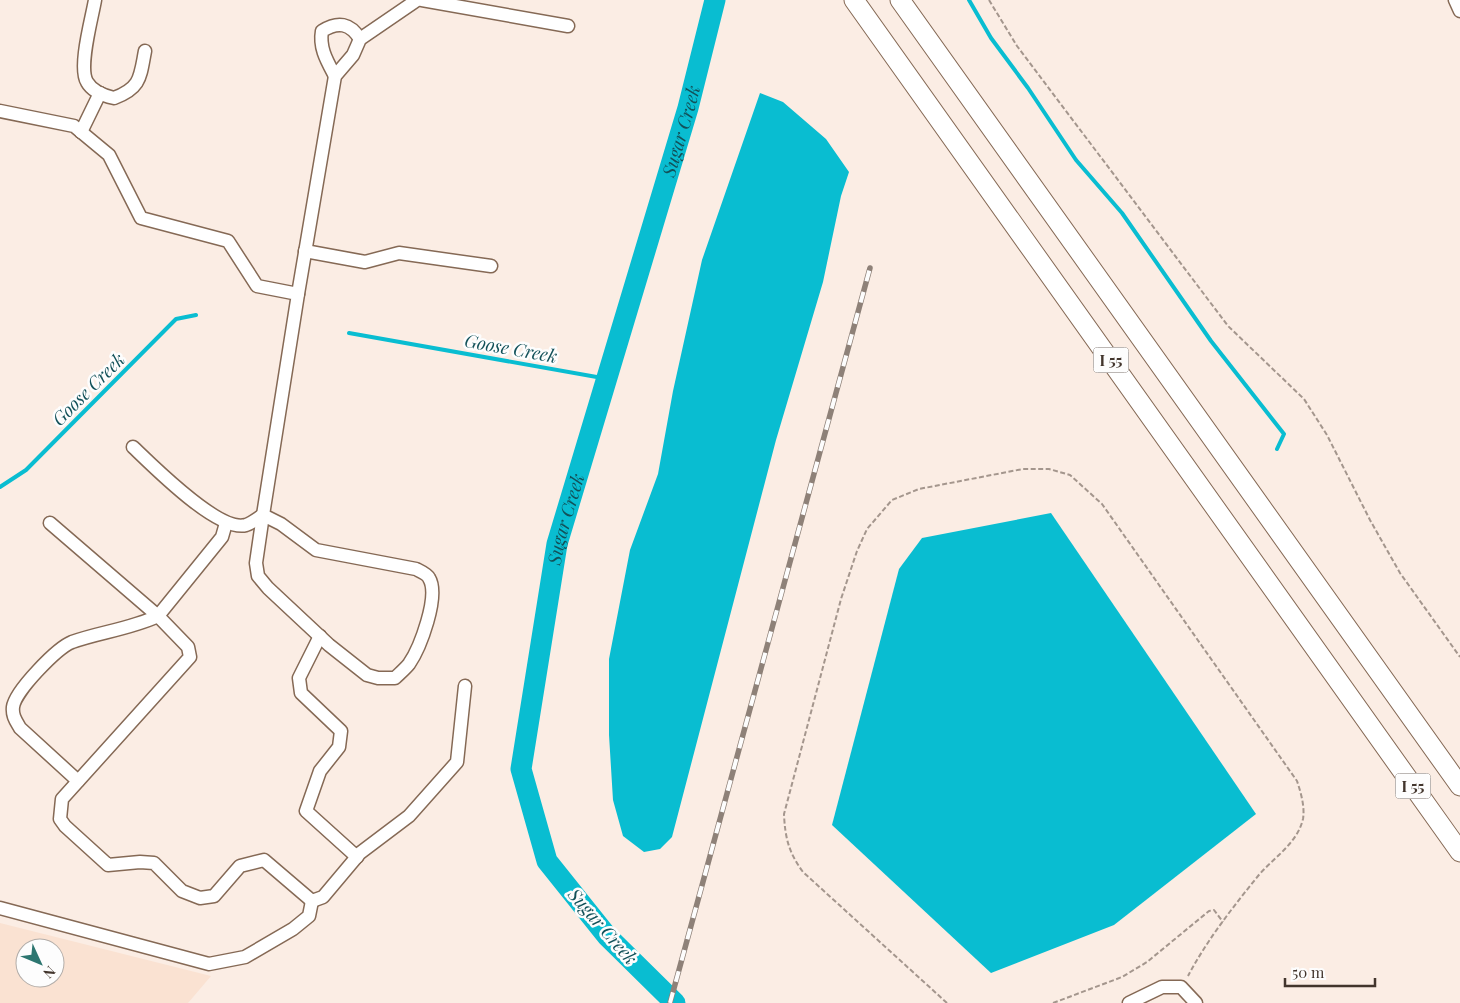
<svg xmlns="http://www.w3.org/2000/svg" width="1460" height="1003" viewBox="0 0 1460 1003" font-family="'Playfair Display',serif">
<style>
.built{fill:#fae2d2;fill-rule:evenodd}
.water{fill:#09bdd1}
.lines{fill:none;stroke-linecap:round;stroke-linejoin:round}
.stream{stroke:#09bdd1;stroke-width:4}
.river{stroke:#09bdd1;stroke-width:21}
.minor-casing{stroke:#856955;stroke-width:15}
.highway-casing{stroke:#856955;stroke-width:21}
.path{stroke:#a4968d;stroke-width:2;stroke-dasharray:5 2.5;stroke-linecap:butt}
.minor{stroke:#fff;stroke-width:12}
.highway{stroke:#fff;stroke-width:19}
.rail-casing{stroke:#8e8178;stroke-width:5.5}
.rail{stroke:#fdfdfd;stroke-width:4;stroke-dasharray:11;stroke-linecap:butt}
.labels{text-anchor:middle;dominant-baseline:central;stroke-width:5;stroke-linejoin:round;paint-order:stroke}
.shield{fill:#fdfdfd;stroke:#7a716b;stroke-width:1}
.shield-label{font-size:15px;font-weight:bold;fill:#42352c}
.water-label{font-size:18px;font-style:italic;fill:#125159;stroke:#fdfdfd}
</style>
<rect width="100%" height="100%" fill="#fbede4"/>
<!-- built -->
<path class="built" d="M0 923 211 976 188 1003H0ZM25 948H55V978H25Z"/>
<!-- water -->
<g class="water">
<path d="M760 93 783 102 826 139 849 172 841 196 823 282 776 440 672 837 660 849 644 852 623 836 613 800 609 735V659L630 550 658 474 673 391 702 260Z"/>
<path d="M1051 513 1256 814 1114 925 991 973 832 825 899 569 922 538Z"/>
</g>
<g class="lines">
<!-- stream -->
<g class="stream">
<path d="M969 0 991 38 1028 88 1076 160 1122 213 1211 341 1284 434 1277 449"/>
<path d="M349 333 608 379"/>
<path d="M0 487 26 470 176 319 196 315"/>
</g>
<!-- river -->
<path class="river" id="s1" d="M675 1003 607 936 547 861 521 769 557 544 688 108 715 0"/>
<defs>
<g id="minor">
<path d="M95 0C92 18 78 67 87 82 92 91 105 96 114 98 141 88 140 77 145 51"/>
<path d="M422 0 568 26"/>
<path d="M1455 0 1460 11"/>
<path d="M335 76C327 61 319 48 322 31 338 21 350 23 360 39"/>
<path d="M0 111 74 126 109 155 141 218 228 241 257 286 298 294 263 515 256 563 258 576 268 588 329 645 367 675 378 678H395C399 674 405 669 409 664 420 648 440 596 429 578 427 574 420 571 416 569L316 550 281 524 263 515"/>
<path d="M81 132 100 93"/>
<path d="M305 251 365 262 399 253 491 266"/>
<path d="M298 294 335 76 353 55 360 39 417 0"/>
<path d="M133 447C153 466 219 533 246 525 252 523 258 518 263 515"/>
<path d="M50 523 158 616C130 629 100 632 72 642 57 648 15 691 13 707 12 716 16 721 20 728L78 781"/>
<path d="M226 523 222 537 158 616 188 647 190 657 62 799 60 819 65 826 108 865 140 862 154 863 182 891 200 898 214 896 240 866 264 860 312 901 323 897 360 853 409 816 457 762 465 686"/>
<path d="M320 636 299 678 301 693 341 731 339 747 320 771 306 811 357 857"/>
<path d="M0 908 209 964 245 957 293 929 309 916 312 901"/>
<path d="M1129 1003 1162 987H1181L1196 1003"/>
</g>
<g id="highway">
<path d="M854 0 1460 852"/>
<path d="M900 0 1460 786"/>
</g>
</defs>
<!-- minor casing -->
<use href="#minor" class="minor-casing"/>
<!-- highway casing -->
<use href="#highway" class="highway-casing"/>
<!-- path -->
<g class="path">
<path d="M989 0 1017 46 1228 326 1304 399 1327 435 1370 520 1400 573 1460 657"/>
<path d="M947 1003 803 872C789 853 785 838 784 814L841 599 857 551 867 529 892 500 919 489 1023 469H1049L1070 475 1102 504 1297 781C1301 793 1305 807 1303 819 1297 844 1274 857 1258 876 1233 907 1207 940 1188 976"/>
<path d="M1053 1003 1122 977 1147 962 1209 911 1214 910 1223 922"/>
</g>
<!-- minor -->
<use href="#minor" class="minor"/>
<!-- highway -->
<use href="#highway" class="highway"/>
<defs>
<path id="rail" d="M670 1003 870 268"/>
</defs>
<!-- rail casing -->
<use href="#rail" class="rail-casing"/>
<!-- rail -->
<use href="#rail" class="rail"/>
</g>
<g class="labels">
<!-- shield labels -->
<g class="shield">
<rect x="1093.5" y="347.5" width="35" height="25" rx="4"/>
<rect x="1395.5" y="773.5" width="35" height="25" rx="4"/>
</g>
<g class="shield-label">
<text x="1111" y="360">I 55</text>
<text x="1413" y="786">I 55</text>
</g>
<!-- water labels -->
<g class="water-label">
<text stroke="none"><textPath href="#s1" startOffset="946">Sugar Creek</textPath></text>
<text transform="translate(511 348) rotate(10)">Goose Creek</text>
<text transform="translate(88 389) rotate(-45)">Goose Creek</text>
<text stroke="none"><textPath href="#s1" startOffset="541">Sugar Creek</textPath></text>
<text transform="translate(603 926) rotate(49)">Sugar Creek</text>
</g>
</g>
<!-- north arrow -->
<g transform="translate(40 963) rotate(134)"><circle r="24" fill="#fdfdfd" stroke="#b2ada9"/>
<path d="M0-4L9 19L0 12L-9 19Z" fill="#2d7670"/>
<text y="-8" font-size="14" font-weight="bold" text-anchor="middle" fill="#42352c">N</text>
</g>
<!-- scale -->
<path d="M1285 978v8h90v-8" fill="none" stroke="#42352c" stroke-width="2.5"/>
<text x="1292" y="978" font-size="15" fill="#42352c" stroke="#fdfdfd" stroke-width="4" paint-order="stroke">50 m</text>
</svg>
